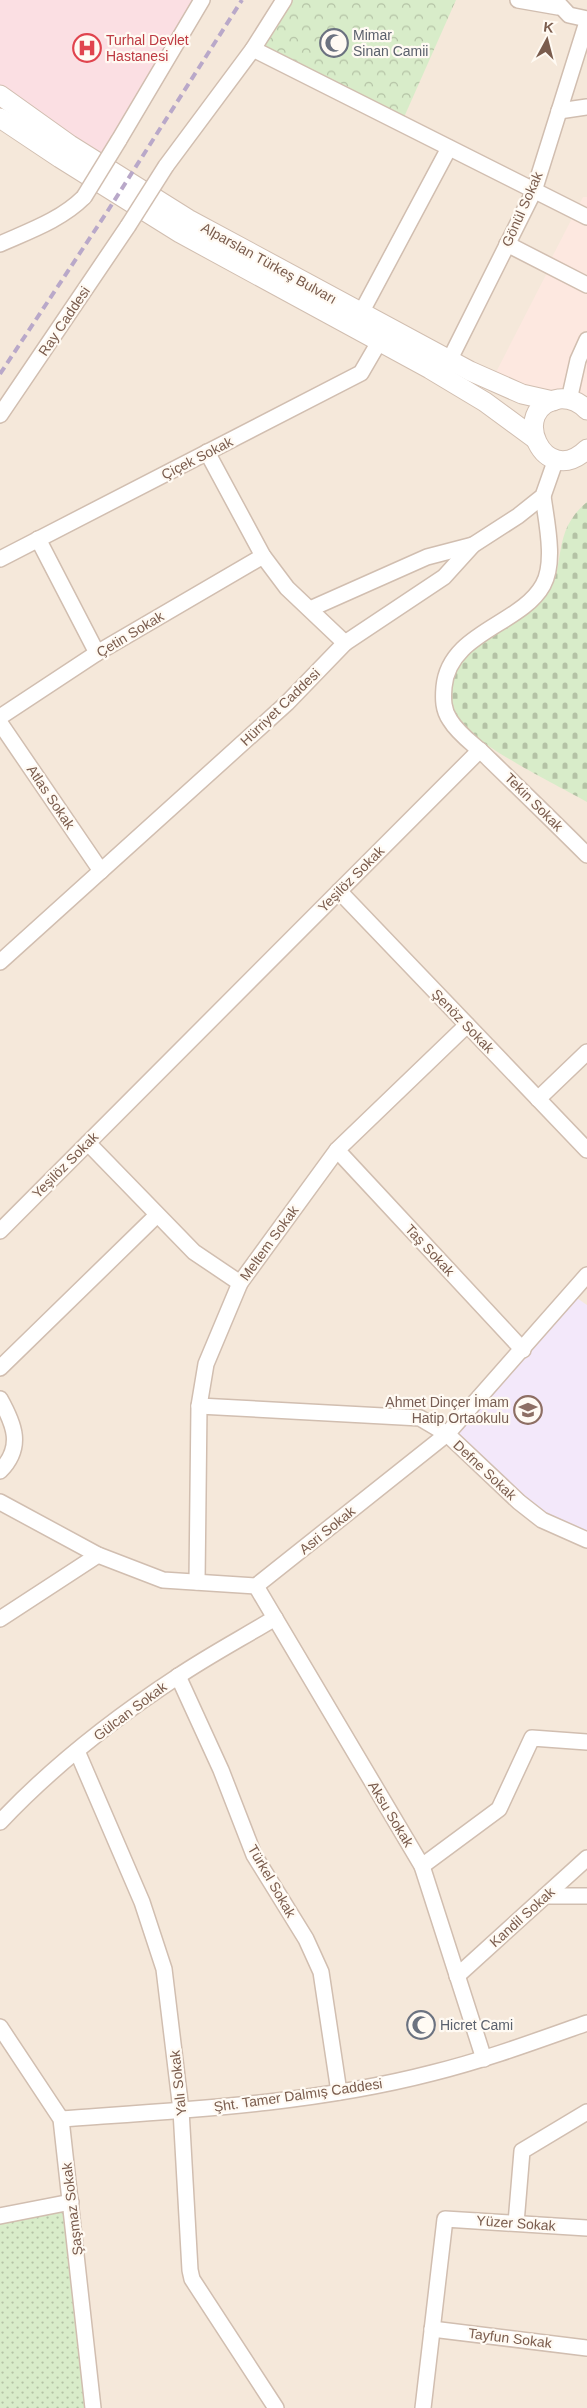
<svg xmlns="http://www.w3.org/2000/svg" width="587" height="2408" viewBox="0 0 587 2408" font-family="Helvetica,sans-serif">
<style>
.residential{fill:#f5e8da}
.commercial{fill:#fde8e0}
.education{fill:#f3e8fa}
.medical{fill:#fbdfe3}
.grass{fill:url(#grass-dots)}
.forest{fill:url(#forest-crowns)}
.cemetery{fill:url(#cemetery-stones)}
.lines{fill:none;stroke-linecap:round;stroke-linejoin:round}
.minor-casing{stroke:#d1beb0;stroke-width:18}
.tertiary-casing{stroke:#d1beb0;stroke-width:21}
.minor{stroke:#fff;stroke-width:15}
.tertiary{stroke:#fff;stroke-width:19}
.rail{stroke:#b9a8c9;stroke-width:4;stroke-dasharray:8 5;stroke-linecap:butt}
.minor-bridge-casing{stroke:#d1beb0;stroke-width:18;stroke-linecap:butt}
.minor-bridge{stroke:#fff;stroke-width:15}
.labels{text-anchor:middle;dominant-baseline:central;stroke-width:4.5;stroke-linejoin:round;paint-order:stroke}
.worship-label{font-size:14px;fill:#5b616d;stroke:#fffaf3;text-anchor:start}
.health-label{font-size:14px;fill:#be3a42;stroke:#fffaf3;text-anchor:start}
.street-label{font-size:14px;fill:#7a5c4d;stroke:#fffaf3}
.education-label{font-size:14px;fill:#785e54;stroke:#fffaf3;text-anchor:end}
</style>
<defs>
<pattern id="grass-dots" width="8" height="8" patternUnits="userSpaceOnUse" patternTransform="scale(1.25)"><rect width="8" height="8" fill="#d8ecc9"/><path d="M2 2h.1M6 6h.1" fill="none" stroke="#b4c2a5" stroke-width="1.8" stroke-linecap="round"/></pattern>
<pattern id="forest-crowns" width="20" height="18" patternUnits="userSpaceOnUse" patternTransform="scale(1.25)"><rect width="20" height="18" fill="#d8ecc9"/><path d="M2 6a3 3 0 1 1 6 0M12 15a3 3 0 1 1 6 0" fill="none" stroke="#b4c2a5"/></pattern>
<pattern id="cemetery-stones" width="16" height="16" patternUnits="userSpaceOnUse" patternTransform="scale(1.25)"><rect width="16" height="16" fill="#d8ecc9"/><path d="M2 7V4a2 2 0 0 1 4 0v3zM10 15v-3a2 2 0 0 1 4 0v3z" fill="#b4c2a5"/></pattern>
</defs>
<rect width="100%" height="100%" fill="#fdf6ec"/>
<!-- residential -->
<path class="residential" d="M0 0H587V2408H93L0 2216Z"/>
<!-- commercial -->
<path class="commercial" d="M583 197H587V410L491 382 550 267 548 265Z"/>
<!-- education -->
<path class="education" d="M571 1294 587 1305V1540L563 1531 447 1434Z"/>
<!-- medical -->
<path class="medical" d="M0 0H202L104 166 0 95Z"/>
<!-- grass -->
<path class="grass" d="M71 2202 93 2408H0V2216Z"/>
<!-- forest -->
<path class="forest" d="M284 0H456L401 124 253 49Z"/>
<!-- cemetery -->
<path class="cemetery" d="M587 502V802C557 785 477 746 459 721 446 703 448 674 463 658 485 633 520 623 543 600 569 572 548 534 587 502Z"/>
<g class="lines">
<defs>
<g id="minor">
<path d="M518 0 558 7"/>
<path d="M555 0 569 15 587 19"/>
<path d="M253 49 587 217"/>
<path d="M559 111 587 107"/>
<path d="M119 140 202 0"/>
<path d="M166 166 253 49 284 0"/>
<path d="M0 244C29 231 61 220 84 197"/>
<path d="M507 244 587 285"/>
<path d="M361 313 449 148"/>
<path d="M449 361 534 191 587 22"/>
<path d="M569 400 578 360 587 340"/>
<path d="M0 415 128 226"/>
<path d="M207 452 263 556 287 588 345 643"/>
<path d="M543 496C546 520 556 562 543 585 521 625 449 632 444 687 443 699 443 710 450 720 459 735 475 745 487 757 521 790 554 822 587 855"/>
<path d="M38 539 97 653"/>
<path d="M0 559 361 373 379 342"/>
<path d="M310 609 427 557 473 545"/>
<path d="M0 717 97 653 263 556"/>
<path d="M0 723 101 871"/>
<path d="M339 891 587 1150"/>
<path d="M0 962 287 703 345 643 444 577 473 545 518 516 543 496 556 459"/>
<path d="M538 1099 587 1052"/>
<path d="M88 1143 194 1252 240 1283"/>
<path d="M337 1150 523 1350"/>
<path d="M0 1231 480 750"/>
<path d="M0 1368 157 1215"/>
<path d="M0 1399C14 1424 24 1447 0 1471"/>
<path d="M199 1406 420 1418 447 1434 519 1502 542 1520 587 1540"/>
<path d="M0 1502 98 1555 163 1580 256 1586 447 1434 587 1275"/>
<path d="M197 1582 199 1406 206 1364 240 1283 337 1150 467 1025"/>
<path d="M256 1586 422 1866 484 2059"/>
<path d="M0 1619 98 1555"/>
<path d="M178 1676 221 1770 254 1855 306 1939 321 1972 339 2092"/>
<path d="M77 1751 142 1902 164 1969 181 2110 190 2270 192 2279 276 2408"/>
<path d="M0 1822C52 1767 113 1719 177 1677 208 1656 242 1638 275 1618"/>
<path d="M422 1866 499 1809 532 1738 587 1742"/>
<path d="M545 1896H587"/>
<path d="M457 1976 587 1858"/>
<path d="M0 2027 61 2119 93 2408"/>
<path d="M61 2119C185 2110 312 2104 432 2073 485 2060 536 2041 587 2023"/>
<path d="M0 2216 71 2202"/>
<path d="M516 2223 522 2151 587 2112"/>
<path d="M432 2329 587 2348"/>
<path d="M423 2408 445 2219 587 2228"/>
</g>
<g id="tertiary">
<path d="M0 95 70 145 188 219 470 371 522 394 553 401"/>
<path d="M0 118 60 158 180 233 430 369 485 402 534 438"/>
<path d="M587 410C579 402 570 398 559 399 507 407 544 491 587 449"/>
</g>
</defs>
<!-- minor casing -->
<use href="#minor" class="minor-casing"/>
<!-- tertiary casing -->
<use href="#tertiary" class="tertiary-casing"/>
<!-- minor -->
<use href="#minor" class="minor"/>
<!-- tertiary -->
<use href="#tertiary" class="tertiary"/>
<!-- rail -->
<path class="rail" d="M0 374 107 212 242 0"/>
<defs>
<g id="minor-bridge">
<path d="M84 197 119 140"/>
<path d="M128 226 166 166"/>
</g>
</defs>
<!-- minor-bridge casing -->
<use href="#minor-bridge" class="minor-bridge-casing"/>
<!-- minor-bridge -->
<use href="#minor-bridge" class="minor-bridge"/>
</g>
<!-- icons -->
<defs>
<symbol id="mosque-ring" viewBox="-11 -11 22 22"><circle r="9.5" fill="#fffaf3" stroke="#6b7280" stroke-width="1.5"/><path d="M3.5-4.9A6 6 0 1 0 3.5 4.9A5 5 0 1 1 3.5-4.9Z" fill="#6b7280"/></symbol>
<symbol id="hospital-ring" viewBox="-11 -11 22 22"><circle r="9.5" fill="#fffaf3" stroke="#e0444e" stroke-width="1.5"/><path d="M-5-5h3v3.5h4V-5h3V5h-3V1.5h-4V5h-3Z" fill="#e0444e"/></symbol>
<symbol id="school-ring" viewBox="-11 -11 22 22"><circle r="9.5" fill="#fffaf3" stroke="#8d6e63" stroke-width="1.5"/><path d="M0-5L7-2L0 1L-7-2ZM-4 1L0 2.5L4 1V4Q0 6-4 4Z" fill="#8d6e63"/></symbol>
</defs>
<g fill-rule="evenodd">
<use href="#mosque-ring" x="318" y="27" width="32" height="32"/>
<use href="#hospital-ring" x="71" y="32" width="32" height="32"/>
<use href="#school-ring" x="512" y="1394" width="32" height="32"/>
<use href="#mosque-ring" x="405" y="2009" width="32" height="32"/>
</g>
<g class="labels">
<!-- worship labels -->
<g class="worship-label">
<text x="353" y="35">Mimar<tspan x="353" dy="16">Sinan Camii</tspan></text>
<text x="440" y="2025">Hicret Cami</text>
</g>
<!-- health labels -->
<g class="health-label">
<text x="106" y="40">Turhal Devlet<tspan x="106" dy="16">Hastanesi</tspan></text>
</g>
<!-- street labels -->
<g class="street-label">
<text transform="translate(522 209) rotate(-66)">Gönül Sokak</text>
<text transform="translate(269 263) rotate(29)">Alparslan Türkeş Bulvarı</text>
<text transform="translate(64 321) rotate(-56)">Ray Caddesi</text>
<text transform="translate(197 458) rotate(-27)">Çiçek Sokak</text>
<text transform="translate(130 634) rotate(-31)">Çetin Sokak</text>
<text transform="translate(280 707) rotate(-44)">Hürriyet Caddesi</text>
<text transform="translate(51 797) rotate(56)">Atlas Sokak</text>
<text transform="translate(534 802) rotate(45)">Tekin Sokak</text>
<text transform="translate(351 879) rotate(-45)">Yeşilöz Sokak</text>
<text transform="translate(463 1021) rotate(46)">Şenöz Sokak</text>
<text transform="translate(65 1165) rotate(-45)">Yeşilöz Sokak</text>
<text transform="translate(269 1243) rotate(-54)">Meltem Sokak</text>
<text transform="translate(430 1250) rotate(47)">Taş Sokak</text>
<text transform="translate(485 1470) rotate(43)">Defne Sokak</text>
<text transform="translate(327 1530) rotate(-39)">Asri Sokak</text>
<text transform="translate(130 1711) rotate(-37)">Gülcan Sokak</text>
<text transform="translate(391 1814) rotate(59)">Aksu Sokak</text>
<text transform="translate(272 1881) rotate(60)">Türkel Sokak</text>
<text transform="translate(522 1917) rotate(-42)">Kandil Sokak</text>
<text transform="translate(178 2083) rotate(-96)">Yalı Sokak</text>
<text transform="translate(298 2095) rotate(-8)">Şht. Tamer Dalmış Caddesi</text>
<text transform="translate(72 2209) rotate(-97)">Şaşmaz Sokak</text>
<text transform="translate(516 2223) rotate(4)">Yüzer Sokak</text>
<text transform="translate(510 2338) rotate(7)">Tayfun Sokak</text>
</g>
<!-- education labels -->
<g class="education-label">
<text x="509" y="1402">Ahmet Dinçer İmam<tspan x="509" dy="16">Hatip Ortaokulu</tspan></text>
</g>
</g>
<!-- north arrow -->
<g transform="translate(547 40) rotate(7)" stroke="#fffaf3" stroke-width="4" paint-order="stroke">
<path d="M0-4L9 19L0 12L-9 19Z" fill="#7a5c4d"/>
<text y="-8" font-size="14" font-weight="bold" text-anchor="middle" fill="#7a5c4d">K</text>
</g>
</svg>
